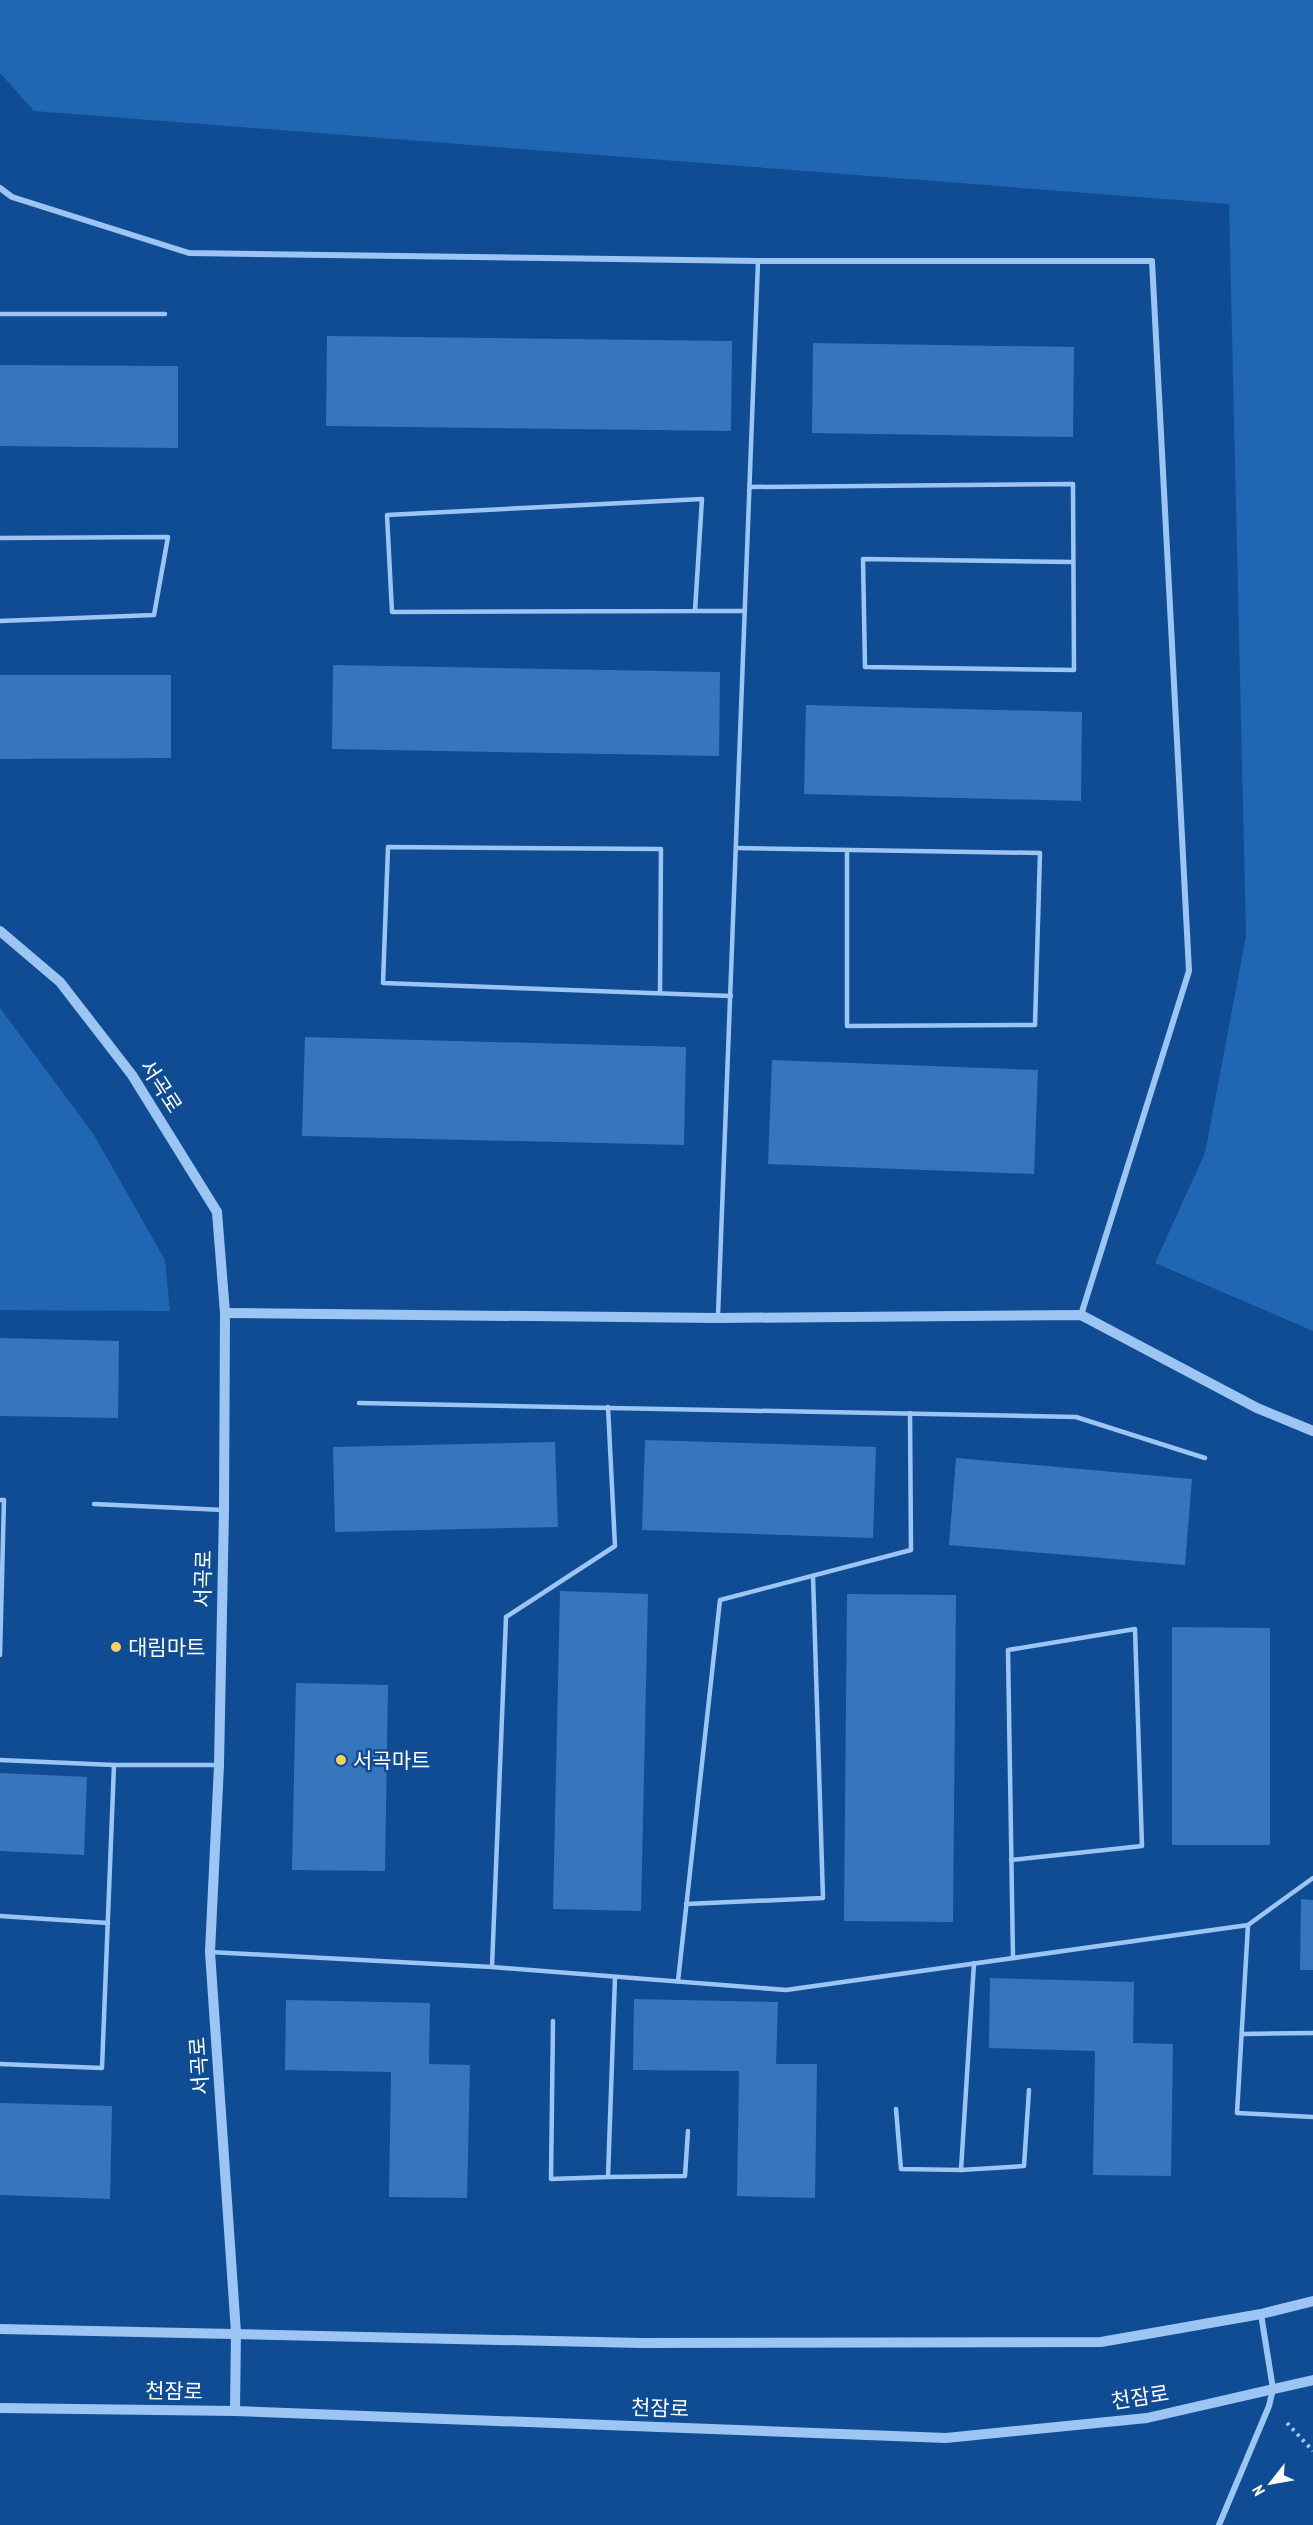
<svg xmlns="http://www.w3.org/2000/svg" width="1313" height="2525" viewBox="0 0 1313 2525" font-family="'PT Sans Narrow','Noto Sans KR',sans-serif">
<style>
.green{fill:#2066b3}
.building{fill:#3776bc}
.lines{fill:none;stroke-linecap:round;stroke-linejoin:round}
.path{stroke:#9cc5f4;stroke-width:4;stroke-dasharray:3 4.5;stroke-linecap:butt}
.service{stroke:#9cc5f4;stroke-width:4.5}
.minor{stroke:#9cc5f4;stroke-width:6}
.tertiary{stroke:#9cc5f4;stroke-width:10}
.poi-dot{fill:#ffce5f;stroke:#0f4c94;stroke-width:2}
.labels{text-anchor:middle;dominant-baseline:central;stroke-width:5;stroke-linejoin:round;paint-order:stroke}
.street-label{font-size:21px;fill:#fff;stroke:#0f4c94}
.poi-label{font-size:21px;fill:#fff;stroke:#0f4c94;text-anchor:start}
</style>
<rect width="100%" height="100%" fill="#0f4c94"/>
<!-- green -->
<g class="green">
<path d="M0 0H1313V1331L1155 1263 1205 1153 1246 936 1229 204 34 111 0 73Z"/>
<path d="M0 1008 94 1135 165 1260 170 1311 0 1310Z"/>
</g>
<!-- building -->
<g class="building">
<path d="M327 336 732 341 731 431 326 426Z"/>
<path d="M813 343 1074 347 1073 437 812 433Z"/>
<path d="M0 365 178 366V448L0 446Z"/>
<path d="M333 665 720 672 719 756 332 749Z"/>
<path d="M0 675H171V758L0 759Z"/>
<path d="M806 705 1082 712 1081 801 804 794Z"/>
<path d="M305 1037 686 1047 684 1145 302 1136Z"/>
<path d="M772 1060 1038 1070 1034 1174 768 1164Z"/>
<path d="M0 1338 119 1341 118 1418 0 1416Z"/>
<path d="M645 1440 876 1447 873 1538 642 1530Z"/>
<path d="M555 1442 558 1527 335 1532 333 1447Z"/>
<path d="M956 1458 1192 1479 1185 1565 949 1545Z"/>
<path d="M560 1591 648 1594 641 1911 553 1909Z"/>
<path d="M847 1594 956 1595 953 1922 844 1921Z"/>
<path d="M1172 1627 1270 1628V1845H1172Z"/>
<path d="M296 1683 388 1685 385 1871 292 1870Z"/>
<path d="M0 1773 87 1777 84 1855 0 1851Z"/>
<path d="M1301 1899 1313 1900V1970H1300Z"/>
<path d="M990 1978 1134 1982 1133 2043 1173 2044 1171 2176 1093 2175 1095 2051 989 2048Z"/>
<path d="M634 1999 778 2002 776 2064H817L815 2198 737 2196 739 2071 633 2070Z"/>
<path d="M286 2000 430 2003 429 2064 470 2065 467 2198 389 2197 391 2072 285 2070Z"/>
<path d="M0 2103 112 2106 110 2199 0 2195Z"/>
</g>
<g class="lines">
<!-- path -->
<path class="path" d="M1287 2423 1313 2451"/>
<!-- service -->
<g class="service">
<path d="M0 314H165"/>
<path d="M750 487 1073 484 1074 670 865 667 863 559 1073 562"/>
<path d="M0 538 168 537 154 615 0 621"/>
<path d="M695 611 702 499 387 515 392 612 695 611H745"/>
<path d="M736 848 1040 853 1035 1025 847 1026V850"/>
<path d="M660 993 661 849 388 847 383 983 731 996"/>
<path d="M718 1316 758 261"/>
<path d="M359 1403 1076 1417 1205 1458"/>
<path d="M0 1500H4L0 1655"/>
<path d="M94 1504 223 1510"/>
<path d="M0 1760 114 1765H219"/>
<path d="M1011 1860 1142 1846 1135 1629 1008 1650 1013 1958"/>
<path d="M686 1904 823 1898 813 1576"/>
<path d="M0 1916 108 1923"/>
<path d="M1248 1925 1237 2113 1313 2117"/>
<path d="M210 1952 492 1967 786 1990 1248 1925 1313 1878"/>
<path d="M492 1967 506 1617 615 1546 608 1407"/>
<path d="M678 1981 720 1600 911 1550 910 1413"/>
<path d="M553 2021 551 2179 608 2177 615 1977"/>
<path d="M1242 2034 1313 2033"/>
<path d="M0 2064 102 2068 114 1765"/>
<path d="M896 2109 901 2169 961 2170 1024 2166 1029 2090"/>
<path d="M961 2170 974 1963"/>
<path d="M608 2177 685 2176 688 2131"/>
</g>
<!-- minor -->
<g class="minor">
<path d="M0 188 12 197 189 253 758 261H1152L1189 971 1081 1315"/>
<path d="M1219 2525 1269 2406 1273 2389 1261 2314"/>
</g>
<!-- tertiary -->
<g class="tertiary">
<path d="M0 931 60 982 132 1075 217 1212 225 1313 224 1510 219 1765 210 1952 236 2333 235 2411"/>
<path d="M225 1313 718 1318 1081 1315 1257 1408 1313 1431"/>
<path d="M0 2329 641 2343 1101 2342 1261 2314 1313 2301"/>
<path d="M0 2408 235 2411 946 2438 1147 2418 1313 2380"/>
</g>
</g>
<!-- markers -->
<g class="poi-dot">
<circle cx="116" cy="1647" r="6"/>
<circle cx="341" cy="1760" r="6"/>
</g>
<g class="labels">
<!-- street labels -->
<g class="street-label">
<text transform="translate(161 1086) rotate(57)">서곡로</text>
<text transform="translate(203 1579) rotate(-89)">서곡로</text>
<text transform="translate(199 2066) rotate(-94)">서곡로</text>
<text transform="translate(174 2391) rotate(1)">천잠로</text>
<text transform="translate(1140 2397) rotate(-9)">천잠로</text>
<text transform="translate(660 2408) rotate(2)">천잠로</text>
</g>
<!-- poi labels -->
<g class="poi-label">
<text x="128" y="1647">대림마트</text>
<text x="353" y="1760">서곡마트</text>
</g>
</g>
<!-- north arrow -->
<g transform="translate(1271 2483) rotate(239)" stroke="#0f4c94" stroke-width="4.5" paint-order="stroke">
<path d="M0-4.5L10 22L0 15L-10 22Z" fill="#ffffff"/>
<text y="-9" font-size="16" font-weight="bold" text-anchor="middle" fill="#ffffff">N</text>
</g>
</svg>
